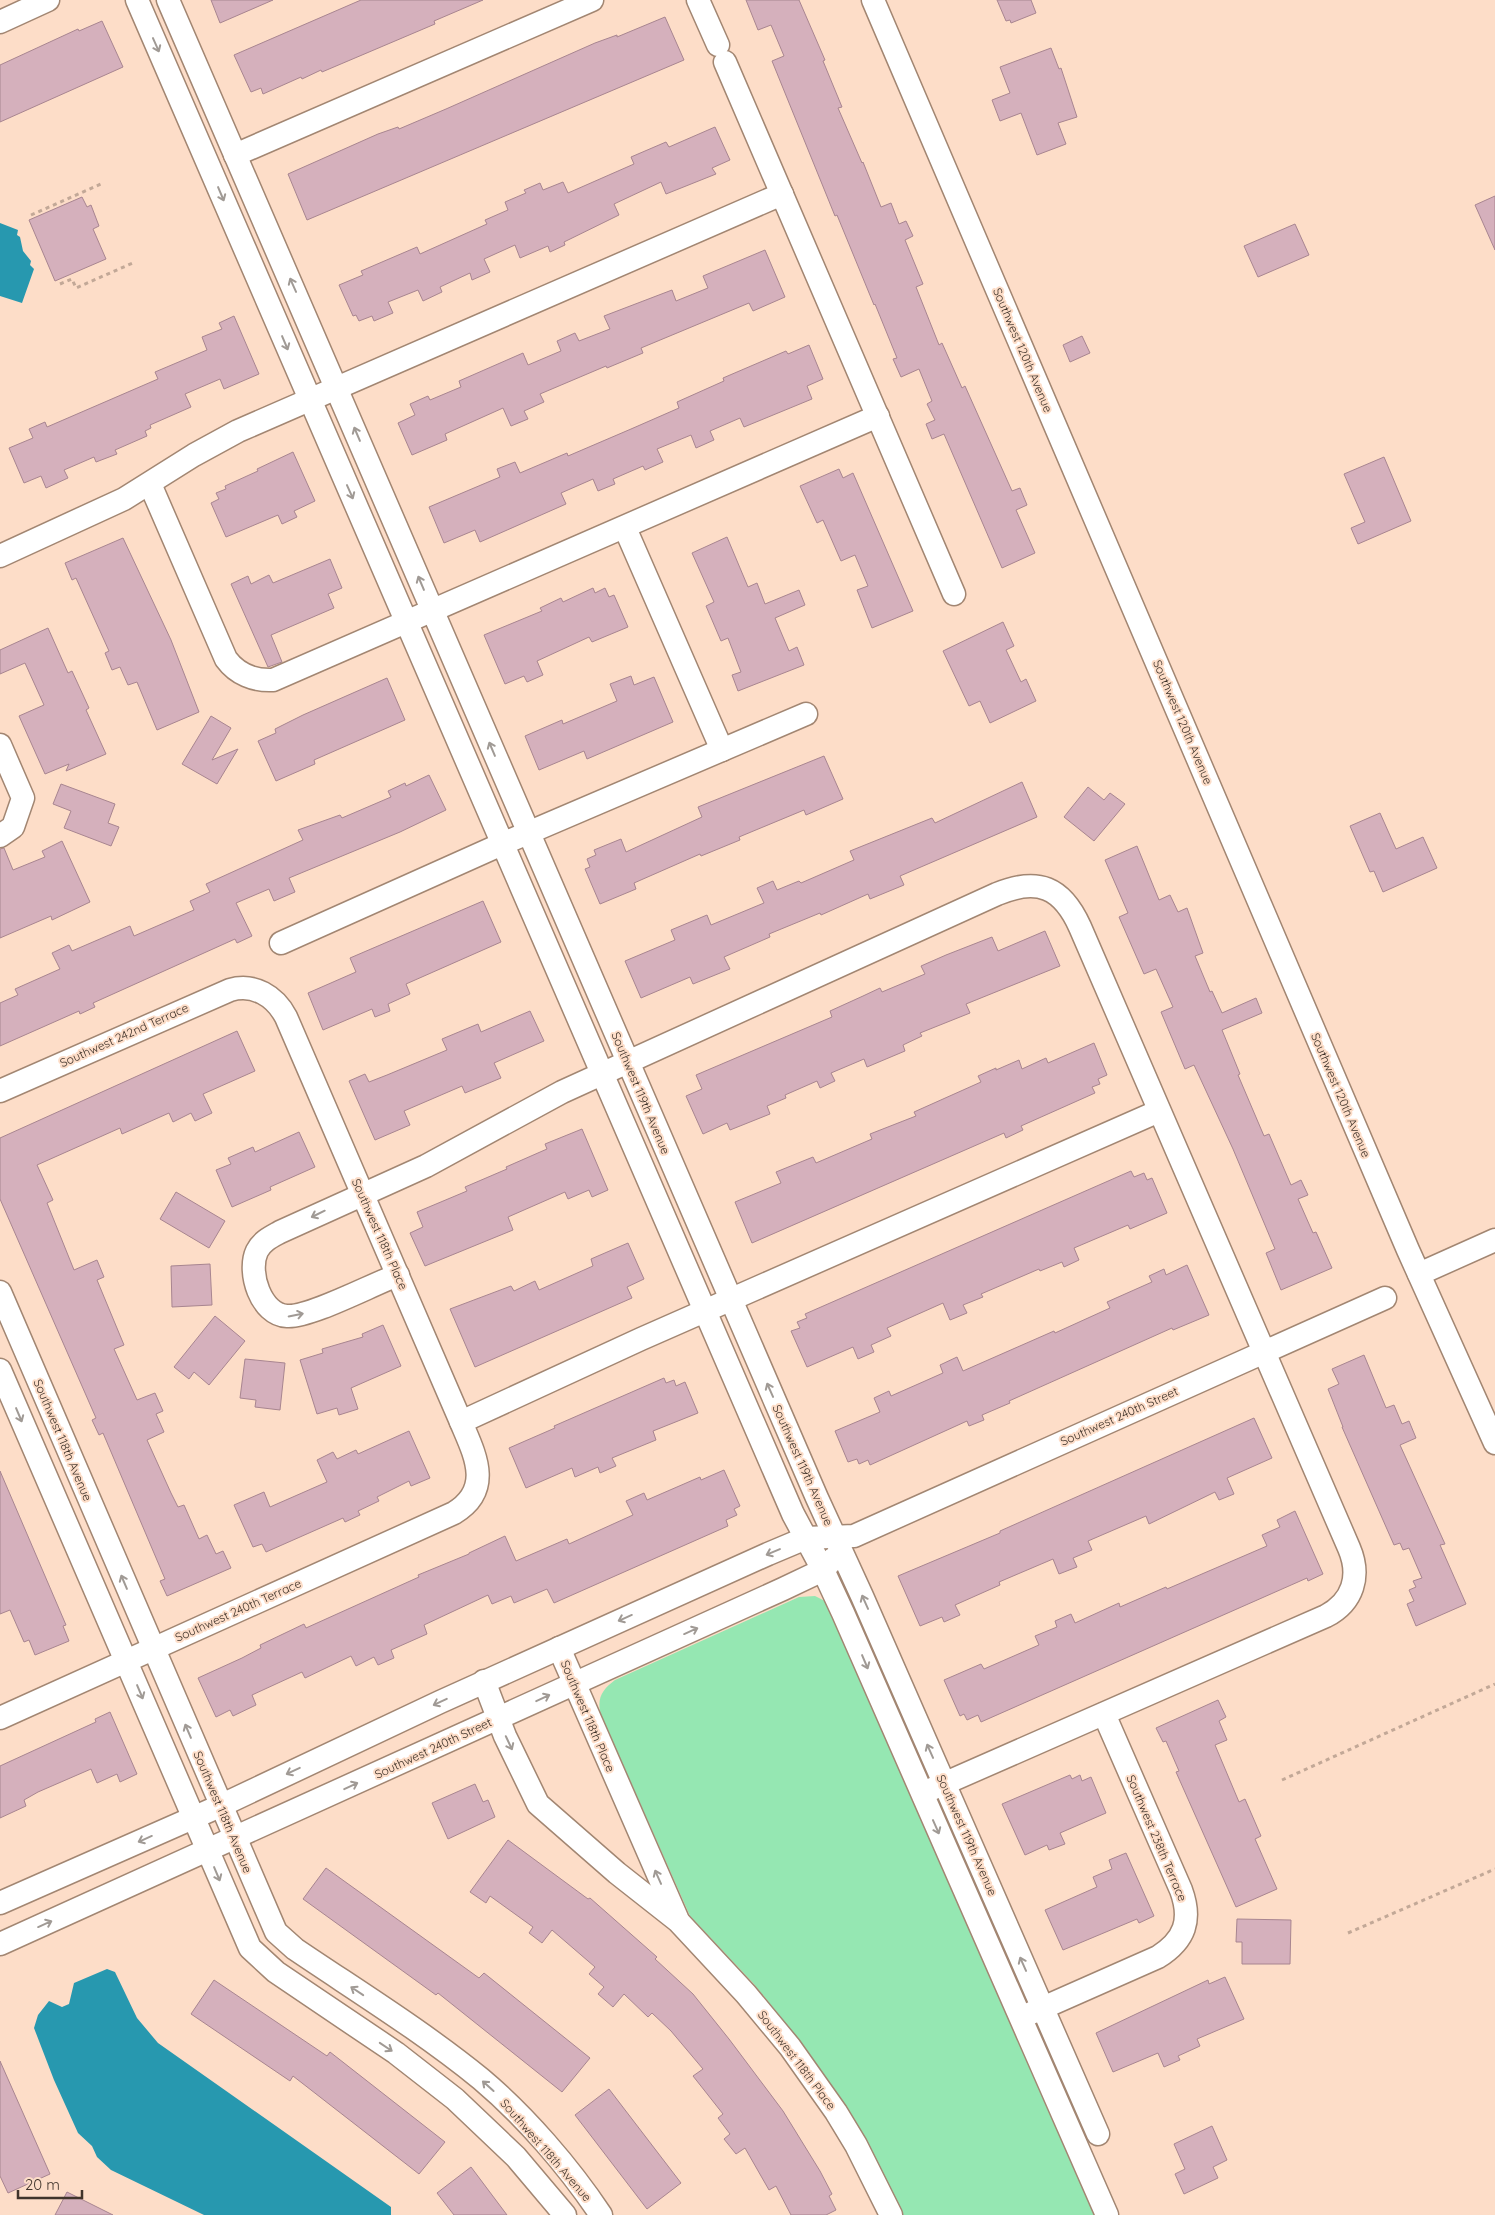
<svg xmlns="http://www.w3.org/2000/svg" width="1495" height="2215" viewBox="0 0 1495 2215" font-family="Quicksand,sans-serif">
<style>
.green{fill:#95e7b2}
.water{fill:#2798af}
.building{fill:#d5b0bc;stroke:#a88590}
.lines{fill:none;stroke-linecap:round;stroke-linejoin:round}
.minor-casing{stroke:#a28672;stroke-width:25}
.path{stroke:#c2a897;stroke-width:3;stroke-dasharray:4 4;stroke-linecap:butt}
.minor{stroke:#fff;stroke-width:22}
.oneway{stroke:#a09a95}
.labels{text-anchor:middle;dominant-baseline:central;stroke-width:4;stroke-linejoin:round;paint-order:stroke}
.street-label{font-size:12px;fill:#40342b;stroke:#fdddc8}
</style>
<rect width="100%" height="100%" fill="#fdddc8"/>
<!-- green -->
<path class="green" d="M815 1596 823 1600 834 1611 1099 2215H903L867 2145 821 2071 792 2031 753 1983 690 1916 601 1715C596 1698 603 1689 615 1680L799 1597Z"/>
<!-- water -->
<g class="water">
<path d="M0 223 18 230 17 235 20 237 23 251 31 261 30 265 34 269 22 303 0 296Z"/>
<path d="M107 1969 115 1972 137 2018 158 2043 391 2207V2215H204L111 2170 97 2157 92 2146 78 2133 54 2080 34 2028 38 2015 49 2001 62 2007 69 2004 74 1983Z"/>
</g>
<!-- building -->
<g class="building">
<path d="M211 0H273L220 23Z"/>
<path d="M361 0H483L434 21 435 24 322 72 321 70 302 79 301 77 263 94 261 88 251 92 234 55Z"/>
<path d="M746 0H799L825 60 823 61 842 107 838 108 862 163 863 162 881 207 891 203 899 224 906 221 913 236 905 240 923 284 916 287 939 345 942 343 962 388 965 386 1012 491 1020 488 1027 505 1016 510 1035 553 1002 568 944 434 932 439 926 424 935 420 927 404 932 401 919 369 901 377 893 359 897 358 875 304 874 305 837 215 835 216 772 61 784 56 771 25 758 30Z"/>
<path d="M997 0H1031L1036 13 1011 23 1010 20 1006 21Z"/>
<path d="M665 17 684 60 307 220 288 174 378 134 398 127 399 129 446 109 595 43 617 35V37Z"/>
<path d="M102 21 123 67 0 122V65L78 29 79 31Z"/>
<path d="M1051 48 1059 69 1061 68 1077 117 1058 123 1066 144 1037 155 1021 113 1000 121 992 100 1010 93 1000 67Z"/>
<path d="M715 127 730 160 712 168 716 174 666 194 661 182 614 204 619 215 564 242 565 245 550 252 548 246 520 258 515 245 484 259 490 272 472 280 470 273 440 287 442 292 423 301 418 290 388 302 393 313 374 321 372 316 359 321 356 315 353 316 339 285 363 275 361 271 417 247 420 254 487 224 485 220 508 210 505 202 526 193 524 190 540 183 543 190 563 182 568 193 634 164 631 157 666 142 669 147Z"/>
<path d="M1495 196V250L1475 205Z"/>
<path d="M82 197 87 207 91 205 99 226 93 229 106 259 55 281 29 220Z"/>
<path d="M1295 224 1309 255 1258 277 1244 246Z"/>
<path d="M765 250 785 297 753 311 749 303 641 348 643 353 607 368 606 366 540 394 544 402 524 411 528 419 511 426 503 408 445 434 447 440 412 455 398 423 415 415 410 404 428 396 430 400 461 387 459 381 523 353 528 365 561 351 557 341 575 333 579 341 610 329 604 316 672 290 676 301 708 288 703 276Z"/>
<path d="M234 316 259 374 224 389 220 379 185 394 191 407 150 425 151 428 145 431 147 436 115 450 117 454 96 462 94 457 64 470 68 478 46 488 41 476 24 483 9 448 33 438 29 429 45 422 47 427 158 379 155 372 207 350 202 337 222 329 219 323Z"/>
<path d="M1082 336 1090 353 1070 362 1063 345Z"/>
<path d="M809 345 823 379 807 386 812 399 744 427 740 418 710 431 714 440 696 448 691 435 657 449 663 462 645 470 643 466 613 479 615 484 598 491 593 479 561 493 566 504 480 542 475 530 444 543 429 507 500 477 497 469 515 462 520 473 567 453 568 456 631 429 679 408 677 402 724 381 723 378 786 351 788 354Z"/>
<path d="M293 452 315 501 294 511 297 517 282 524 278 515 226 537 211 503 219 499 216 493 226 489 225 486 258 471 257 469Z"/>
<path d="M1384 457 1411 521 1358 544 1351 528 1365 522 1344 474Z"/>
<path d="M839 469 843 478 853 473 913 611 872 628 857 590 868 586 855 555 841 561 823 520 817 523 800 486Z"/>
<path d="M727 537 748 587 757 583 765 604 799 590 805 605 775 618 789 651 797 647 804 665 738 691 732 675 741 672 728 638 721 641 706 606 714 602 692 553Z"/>
<path d="M123 538 171 640 199 712 157 730 137 682 128 685 120 667 112 670 105 653 109 651 76 578 72 580 65 563Z"/>
<path d="M330 559 342 588 328 594 334 608 271 635 282 662 268 667 231 584 248 576 251 584 269 575 273 583Z"/>
<path d="M593 588 595 593 605 588 609 597 614 595 628 627 592 642 589 637 537 661 543 675 527 682 524 676 505 684 484 635 542 611 540 608 561 598 563 602Z"/>
<path d="M1003 622 1014 646 1006 650 1021 682 1026 679 1036 701 990 723 980 701 969 706 943 651Z"/>
<path d="M48 628 68 673 72 671 89 708 86 710 106 754 66 771 69 764 45 774 19 716 44 705 25 663 0 674V650Z"/>
<path d="M631 676 634 685 654 677 673 722 587 759 584 751 539 770 525 736 562 720 563 724 617 701 610 684Z"/>
<path d="M387 678 405 720 314 760 315 764 276 781 258 741 276 733 275 729 303 715Z"/>
<path d="M211 716 231 728 212 760 238 749 217 784 182 764Z"/>
<path d="M824 756 843 799 806 815 804 810 739 837 740 840 701 856 700 854 634 883 636 889 600 904 585 869 590 867 587 859 596 855 594 850 621 839 626 852 702 817 698 807Z"/>
<path d="M429 775 446 810 400 832 289 878 295 892 274 901 269 889 236 903 252 936 237 943 235 939 93 1003 95 1007 80 1014 79 1011 0 1046V1003L18 995 15 989 60 969 52 953 69 945 72 951 130 926 134 936 194 910 190 901 210 892 206 884 303 840 298 830 340 815 342 818 391 797 388 791 405 783 406 786Z"/>
<path d="M1022 782 1037 817 900 876 904 885 870 899 868 894 821 915 820 913 769 934 770 937 724 957 730 969 693 984 690 977 641 998 625 961 675 940 671 930 707 915 711 925 764 903 757 888 773 881 777 890 799 881 801 883 854 860 850 851 932 818 935 823Z"/>
<path d="M61 784 115 804 108 823 119 827 111 846 64 828 71 811 53 804Z"/>
<path d="M1088 787 1104 800 1110 793 1125 804 1094 841 1064 817Z"/>
<path d="M1380 813 1396 849 1423 837 1437 868 1383 892 1374 871 1370 872 1350 826Z"/>
<path d="M62 841 90 902 52 920 51 916 0 938V849L4 848 13 870 45 857 42 851Z"/>
<path d="M1137 846 1159 900 1170 895 1178 912 1187 908 1203 953 1195 956 1210 992 1212 991 1222 1013 1256 998 1262 1013 1222 1030 1240 1074 1238 1075 1264 1136 1269 1134 1291 1185 1301 1180 1308 1195 1298 1199 1313 1233 1316 1232 1332 1268 1281 1290 1266 1253 1275 1249 1233 1149 1194 1065 1185 1069 1161 1012 1173 1007 1156 969 1144 974 1119 917 1128 913 1105 860Z"/>
<path d="M483 901 501 942 406 984 410 994 388 1004 390 1011 375 1017 372 1009 323 1030 308 993 356 972 350 958Z"/>
<path d="M1045 931 1060 966 966 1004 970 1013 920 1033 922 1036 903 1045 905 1051 867 1067 864 1059 831 1073 835 1081 820 1088 817 1081 785 1095 786 1098 767 1106 770 1114 730 1130 727 1123 703 1134 686 1096 702 1089 696 1075 832 1017 830 1011 863 996 880 988 882 992 925 974 921 966 946 955 992 937 998 951Z"/>
<path d="M530 1011 544 1041 494 1063 501 1078 465 1093 462 1086 404 1111 410 1125 375 1140 349 1081 365 1074 369 1082 387 1075 447 1050 442 1039 478 1024 481 1032Z"/>
<path d="M237 1031 255 1071 203 1094 212 1113 195 1121 191 1113 173 1122 169 1113 122 1134 120 1128 37 1165 53 1200 47 1203 74 1270 97 1260 104 1277 97 1280 124 1345 114 1349 137 1400 155 1393 163 1411 156 1414 164 1432 147 1440 171 1493 178 1507 184 1505 199 1539 207 1535 216 1554 223 1551 231 1568 167 1596 160 1581 165 1579 103 1433 99 1435 92 1420 96 1418 0 1199V1138Z"/>
<path d="M1094 1043 1107 1075 1098 1079 1100 1084 1092 1087 1095 1093 1021 1126 1023 1130 1006 1138 1004 1133 752 1243 735 1202 781 1183 776 1172 813 1157 816 1163 872 1139 870 1134 916 1116 914 1112 981 1082 978 1076 996 1068V1070L1019 1060 1022 1069 1046 1058 1048 1063Z"/>
<path d="M582 1129 608 1190 592 1197 589 1190 568 1199 565 1192 508 1217 513 1230 425 1266 410 1233 423 1227 417 1212 467 1191 465 1187 507 1169 506 1167 547 1149 545 1144Z"/>
<path d="M299 1132 315 1167 270 1187 271 1190 232 1207 216 1170 231 1164 228 1158 253 1147 255 1152Z"/>
<path d="M1131 1171 1134 1177 1144 1173 1147 1180 1152 1178 1167 1213 1130 1229 1128 1225 1074 1248 1079 1260 1064 1267 1062 1262 1040 1271 1039 1269 981 1294 983 1297 963 1305 967 1313 950 1320 943 1303 887 1328 891 1336 871 1345 874 1352 858 1359 853 1347 807 1367 791 1331 800 1328 797 1322 807 1318 805 1314Z"/>
<path d="M176 1192 225 1221 209 1248 160 1219Z"/>
<path d="M628 1243 644 1279 627 1287 632 1298 475 1367 450 1309 511 1286 514 1291 535 1281 539 1290 593 1266 591 1259Z"/>
<path d="M210 1264 212 1305 172 1307 171 1266Z"/>
<path d="M1187 1265 1209 1315 1173 1330 1172 1328 1009 1401 1010 1403 982 1415 984 1420 969 1426 967 1421 870 1465 868 1460 859 1464 857 1459 848 1462 835 1431 880 1412 874 1398 889 1391 891 1396 925 1381 943 1373 940 1365 957 1357 963 1371 1054 1331 1055 1333 1110 1308 1107 1302 1152 1282 1149 1276 1164 1269 1166 1275Z"/>
<path d="M215 1316 245 1341 209 1385 194 1372 189 1379 174 1367Z"/>
<path d="M383 1325 401 1366 351 1388 358 1409 339 1415 337 1408 317 1414 300 1360 323 1353 322 1349 363 1337 362 1334Z"/>
<path d="M1364 1355 1386 1408 1394 1405 1402 1424 1409 1421 1416 1438 1400 1445 1445 1544 1440 1545 1466 1604 1416 1626 1407 1604 1414 1601 1409 1590 1416 1587 1413 1581 1422 1578 1409 1548 1403 1550 1400 1543 1394 1545 1342 1427H1343L1328 1389 1339 1384 1332 1369Z"/>
<path d="M245 1359 285 1363 280 1410 255 1407 256 1400 240 1398Z"/>
<path d="M664 1378 666 1383 674 1380 676 1386 685 1382 698 1413 653 1431 656 1440 612 1458 616 1466 600 1473 598 1467 575 1477 572 1468 526 1488 509 1448 555 1428 554 1426Z"/>
<path d="M1254 1418 1272 1458 1227 1478 1234 1494 1219 1500 1215 1492 1149 1524 1146 1516 1088 1541 1092 1550 1073 1558 1077 1567 1059 1574 1053 1559 999 1582 1000 1585 955 1605 960 1615 944 1622 942 1617 920 1626 898 1576 1000 1533V1531Z"/>
<path d="M409 1431 430 1478 411 1486 409 1481 377 1497 379 1501 358 1511 360 1515 345 1522 343 1518 266 1552 262 1544 253 1547 234 1505 264 1492 270 1507 327 1482 317 1460 333 1452 337 1459 356 1450 358 1454Z"/>
<path d="M724 1470 740 1506 734 1509 737 1515 726 1520 728 1526 554 1603 547 1589 514 1603 511 1596 492 1604 488 1595 424 1625 427 1634 391 1650 394 1658 378 1665 374 1657 356 1666 351 1656 305 1678 302 1672 252 1695 256 1705 233 1716 230 1710 216 1717 198 1678 242 1658 261 1648 260 1645 304 1624 306 1628 419 1577 418 1575 469 1554V1553L505 1536 516 1561 567 1539 569 1544 633 1515 626 1501 644 1493 647 1500 700 1477 701 1480Z"/>
<path d="M0 1471 66 1625 63 1626 69 1641 35 1655 29 1640 24 1642 10 1610 0 1614Z"/>
<path d="M1295 1511 1323 1574 1308 1581 1307 1578 981 1722 978 1715 967 1720 964 1714 960 1716 944 1680 981 1664 984 1669 1039 1645 1035 1636 1057 1627 1055 1621 1071 1614 1075 1623 1119 1603 1120 1607 1166 1587 1167 1589 1267 1546 1262 1535 1280 1527 1277 1520Z"/>
<path d="M1218 1700 1226 1717 1219 1721 1227 1740 1215 1745 1239 1802 1245 1799 1261 1836 1255 1839 1277 1889 1236 1907 1176 1772 1179 1771 1166 1741 1163 1742 1156 1728Z"/>
<path d="M110 1712 137 1774 120 1782 117 1774 97 1783 91 1769 38 1792 24 1800 26 1806 0 1818V1766L96 1722 95 1719Z"/>
<path d="M1070 1775 1072 1779 1080 1775 1082 1781 1091 1777 1106 1813 1060 1833 1065 1844 1049 1850 1047 1845 1025 1855 1002 1804Z"/>
<path d="M475 1784 483 1802 488 1800 495 1817 448 1839 432 1803Z"/>
<path d="M508 1840 588 1899 590 1898 657 1957 655 1959 693 1994 729 2039 783 2111 820 2171 832 2194 829 2196 836 2210 826 2215H791L776 2186 769 2190 745 2148 736 2154 724 2139 730 2134 718 2118 723 2114 693 2076 703 2069 671 2031 652 2013 648 2017 624 1994 613 2007 598 1994 604 1987 589 1974 595 1967 552 1930 542 1943 529 1933 533 1927 490 1896 486 1903 470 1892Z"/>
<path d="M1126 1853 1154 1916 1139 1923 1137 1919 1063 1950 1045 1910 1097 1887 1093 1877 1112 1869 1109 1860Z"/>
<path d="M326 1868 479 1978 484 1973 590 2058 562 2092 438 1993 436 1995 303 1899Z"/>
<path d="M1237 1919 1291 1920 1290 1964H1242V1942H1236Z"/>
<path d="M1225 1977 1244 2019 1197 2039 1200 2046 1178 2056 1180 2060 1164 2067 1158 2053 1113 2072 1096 2033 1208 1980 1209 1984Z"/>
<path d="M214 1980 327 2056 330 2052 445 2142 419 2174 293 2076 290 2081 191 2014Z"/>
<path d="M0 2061 50 2174 8 2193 0 2176Z"/>
<path d="M609 2089 681 2183 647 2209 575 2115Z"/>
<path d="M1212 2126 1227 2160 1213 2167 1218 2178 1184 2194 1175 2174 1185 2169 1174 2144Z"/>
<path d="M471 2167 507 2215H454L437 2193Z"/>
<path d="M67 2192 113 2215H55Z"/>
</g>
<g class="lines">
<defs>
<g id="minor">
<path d="M137 0 793 1514 823 1570 843 1613 1107 2215"/>
<path d="M168 0 817 1498 862 1596 1098 2134"/>
<path d="M698 0 718 45"/>
<path d="M873 0 1408 1250 1495 1443"/>
<path d="M0 22 48 0"/>
<path d="M725 62 954 594"/>
<path d="M235 155 592 0"/>
<path d="M150 484 226 659C237 674 254 681 273 680L878 416"/>
<path d="M625 528 722 750"/>
<path d="M0 556 124 499 194 455 238 431 782 194"/>
<path d="M0 745 23 798 13 827 0 836"/>
<path d="M281 943 502 844 806 714"/>
<path d="M0 1091 230 990C254 983 275 996 286 1017L461 1422C474 1453 494 1489 454 1513L0 1718"/>
<path d="M1419 1274 1495 1240"/>
<path d="M398 1275C373 1284 309 1318 287 1316 261 1315 247 1272 257 1251 262 1241 271 1237 280 1232L426 1166 562 1092 997 894C1038 877 1062 887 1080 927L1349 1548C1361 1576 1353 1602 1326 1616L932 1789"/>
<path d="M0 1292 276 1932 295 1949C357 1991 422 2031 481 2079 525 2116 569 2167 601 2215"/>
<path d="M0 1370 250 1948 276 1972 396 2053 455 2099 516 2157 565 2215"/>
<path d="M461 1422 641 1339 1159 1111"/>
<path d="M559 1648 677 1918"/>
<path d="M484 1681 505 1736 538 1804 617 1873 678 1921 746 1994 790 2047 836 2112 856 2145 891 2215"/>
<path d="M0 1903 220 1806 440 1702 768 1554 806 1538 854 1536 1385 1298"/>
<path d="M0 1944 783 1589 823 1570 833 1559"/>
<path d="M1029 2014 1158 1957C1185 1940 1192 1920 1181 1890L1104 1714"/>
</g>
</defs>
<!-- minor casing -->
<use href="#minor" class="minor-casing"/>
<!-- path -->
<g class="path">
<path d="M31 215 101 184"/>
<path d="M60 284 72 279 76 288 135 262"/>
<path d="M1282 1780 1495 1684"/>
<path d="M1348 1933 1495 1869"/>
</g>
<!-- minor -->
<use href="#minor" class="minor"/>
</g>
<!-- one-way arrows -->
<defs><path id="oneway-shaft" d="M-6 0H5M1.5-3L5.5 0L1.5 3" fill="none" stroke-width="1.6" stroke-linecap="round" stroke-linejoin="round" transform="scale(1.25)"/></defs>
<g class="oneway">
<use href="#oneway-shaft" transform="translate(156 45) rotate(66)"/>
<use href="#oneway-shaft" transform="translate(221 194) rotate(67)"/>
<use href="#oneway-shaft" transform="translate(293 285) rotate(-114)"/>
<use href="#oneway-shaft" transform="translate(285 343) rotate(67)"/>
<use href="#oneway-shaft" transform="translate(357 434) rotate(-113)"/>
<use href="#oneway-shaft" transform="translate(350 492) rotate(66)"/>
<use href="#oneway-shaft" transform="translate(421 583) rotate(-113)"/>
<use href="#oneway-shaft" transform="translate(492 749) rotate(-113)"/>
<use href="#oneway-shaft" transform="translate(318 1214) rotate(154)"/>
<use href="#oneway-shaft" transform="translate(296 1315) rotate(-11)"/>
<use href="#oneway-shaft" transform="translate(770 1390) rotate(-114)"/>
<use href="#oneway-shaft" transform="translate(19 1415) rotate(67)"/>
<use href="#oneway-shaft" transform="translate(773 1552) rotate(157)"/>
<use href="#oneway-shaft" transform="translate(124 1582) rotate(-113)"/>
<use href="#oneway-shaft" transform="translate(865 1602) rotate(-114)"/>
<use href="#oneway-shaft" transform="translate(625 1618) rotate(156)"/>
<use href="#oneway-shaft" transform="translate(691 1631) rotate(-24)"/>
<use href="#oneway-shaft" transform="translate(865 1662) rotate(67)"/>
<use href="#oneway-shaft" transform="translate(140 1692) rotate(67)"/>
<use href="#oneway-shaft" transform="translate(543 1698) rotate(-25)"/>
<use href="#oneway-shaft" transform="translate(440 1702) rotate(155)"/>
<use href="#oneway-shaft" transform="translate(188 1731) rotate(-113)"/>
<use href="#oneway-shaft" transform="translate(509 1743) rotate(65)"/>
<use href="#oneway-shaft" transform="translate(930 1751) rotate(-114)"/>
<use href="#oneway-shaft" transform="translate(293 1771) rotate(155)"/>
<use href="#oneway-shaft" transform="translate(351 1786) rotate(-25)"/>
<use href="#oneway-shaft" transform="translate(936 1827) rotate(66)"/>
<use href="#oneway-shaft" transform="translate(145 1839) rotate(156)"/>
<use href="#oneway-shaft" transform="translate(217 1874) rotate(67)"/>
<use href="#oneway-shaft" transform="translate(658 1877) rotate(-114)"/>
<use href="#oneway-shaft" transform="translate(45 1924) rotate(-24)"/>
<use href="#oneway-shaft" transform="translate(1023 1964) rotate(-114)"/>
<use href="#oneway-shaft" transform="translate(357 1991) rotate(-146)"/>
<use href="#oneway-shaft" transform="translate(386 2047) rotate(34)"/>
<use href="#oneway-shaft" transform="translate(488 2086) rotate(-138)"/>
</g>
<g class="labels">
<!-- street labels -->
<g class="street-label">
<text transform="translate(1023 350) rotate(67)">Southwest 120th Avenue</text>
<text transform="translate(1183 722) rotate(67)">Southwest 120th Avenue</text>
<text transform="translate(124 1035) rotate(-24)">Southwest 242nd Terrace</text>
<text transform="translate(641 1093) rotate(67)">Southwest 119th Avenue</text>
<text transform="translate(1341 1095) rotate(67)">Southwest 120th Avenue</text>
<text transform="translate(380 1234) rotate(66)">Southwest 118th Place</text>
<text transform="translate(1119 1416) rotate(-24)">Southwest 240th Street</text>
<text transform="translate(63 1440) rotate(67)">Southwest 118th Avenue</text>
<text transform="translate(803 1465) rotate(66)">Southwest 119th Avenue</text>
<text transform="translate(238 1610) rotate(-24)">Southwest 240th Terrace</text>
<text transform="translate(588 1716) rotate(67)">Southwest 118th Place</text>
<text transform="translate(433 1748) rotate(-25)">Southwest 240th Street</text>
<text transform="translate(223 1812) rotate(67)">Southwest 118th Avenue</text>
<text transform="translate(967 1835) rotate(66)">Southwest 119th Avenue</text>
<text transform="translate(1157 1838) rotate(67)">Southwest 238th Terrace</text>
<text transform="translate(797 2060) rotate(53)">Southwest 118th Place</text>
<text transform="translate(546 2150) rotate(49)">Southwest 118th Avenue</text>
</g>
</g>
<!-- scale -->
<path d="M18 2190v8h64v-8" fill="none" stroke="#40342b" stroke-width="2.5"/>
<text x="25" y="2190" font-size="15" fill="#40342b" stroke="#fdddc8" stroke-width="4" paint-order="stroke">20 m</text>
</svg>
